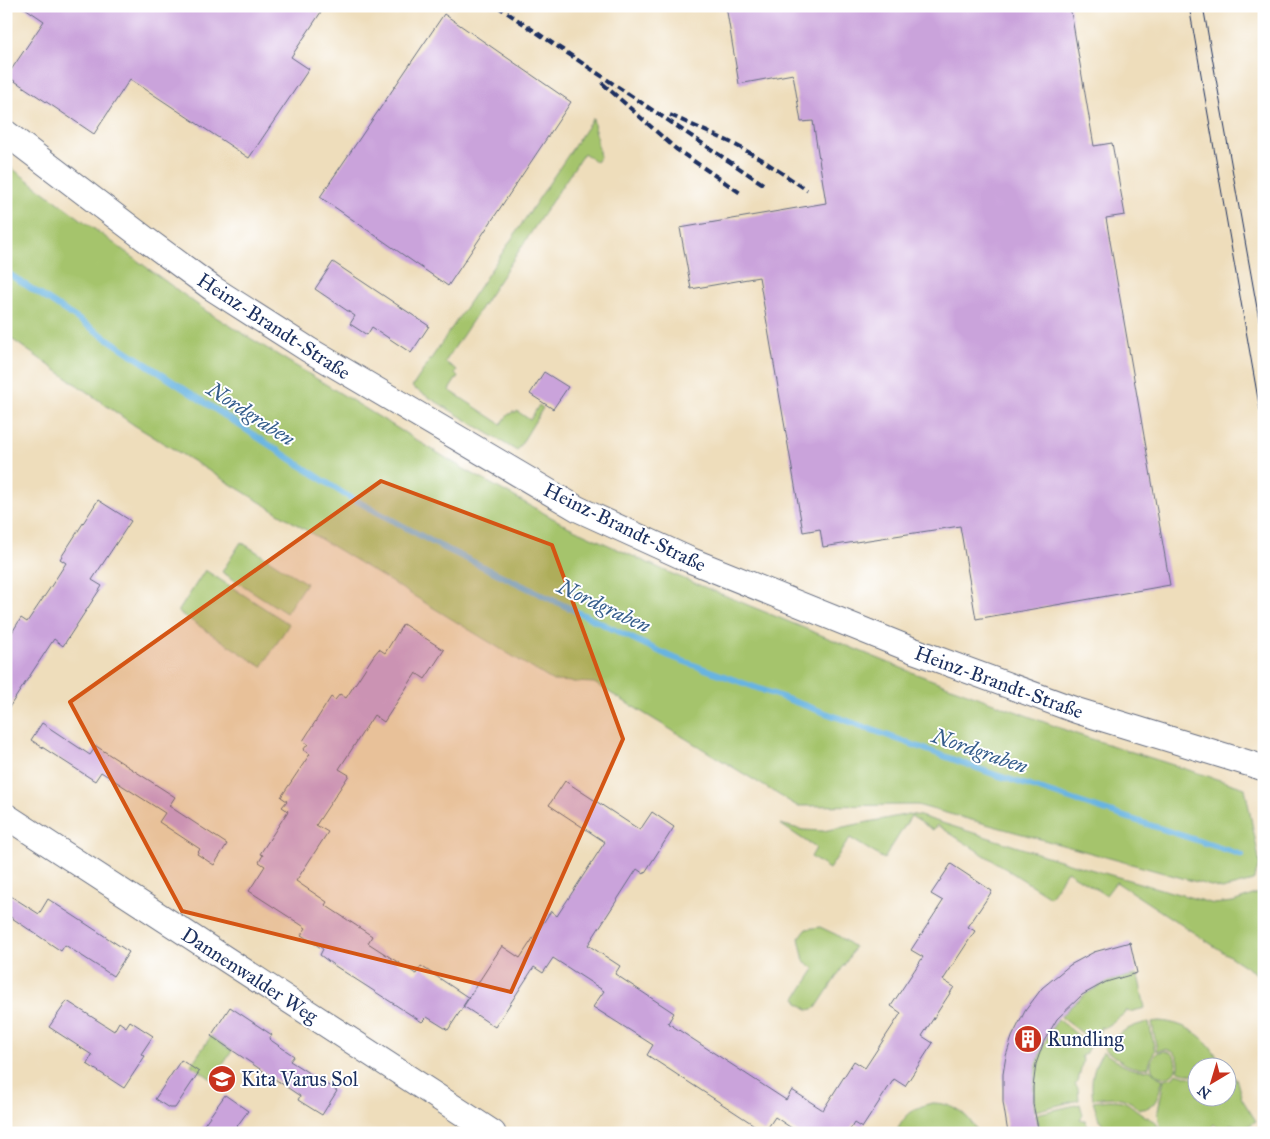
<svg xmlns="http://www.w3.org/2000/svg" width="1270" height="1139" viewBox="0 0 1270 1139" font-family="'IM FELL Great Primer',serif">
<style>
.green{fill:#a5c46c;stroke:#607a65}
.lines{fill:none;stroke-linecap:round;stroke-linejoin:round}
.stream{stroke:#68b4e1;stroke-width:6}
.building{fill:#caa3db}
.minor-casing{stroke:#656c7f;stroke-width:27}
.minor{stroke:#fff;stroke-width:25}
.tram{stroke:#1b2f5e;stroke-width:1}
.rail{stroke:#1b2f5e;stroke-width:4;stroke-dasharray:8 4;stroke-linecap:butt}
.marked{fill:#d45514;fill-opacity:0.2;stroke:#d45514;stroke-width:4;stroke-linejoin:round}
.labels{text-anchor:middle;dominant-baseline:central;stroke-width:4;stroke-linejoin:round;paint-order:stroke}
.street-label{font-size:20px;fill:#1b2f5e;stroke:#fff}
.poi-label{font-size:20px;fill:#1b2f5e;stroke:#fff;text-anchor:start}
.water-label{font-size:21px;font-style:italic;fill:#365e8c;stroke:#fff}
</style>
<rect width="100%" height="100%" fill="#fff"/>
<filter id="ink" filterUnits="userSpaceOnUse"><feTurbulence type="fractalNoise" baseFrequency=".02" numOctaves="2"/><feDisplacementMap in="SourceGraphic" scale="10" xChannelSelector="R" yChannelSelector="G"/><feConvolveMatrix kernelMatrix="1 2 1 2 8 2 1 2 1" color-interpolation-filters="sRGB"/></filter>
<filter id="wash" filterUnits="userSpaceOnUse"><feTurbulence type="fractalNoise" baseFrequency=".0096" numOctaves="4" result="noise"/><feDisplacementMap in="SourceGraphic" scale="20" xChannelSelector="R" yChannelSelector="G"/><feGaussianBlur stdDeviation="1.12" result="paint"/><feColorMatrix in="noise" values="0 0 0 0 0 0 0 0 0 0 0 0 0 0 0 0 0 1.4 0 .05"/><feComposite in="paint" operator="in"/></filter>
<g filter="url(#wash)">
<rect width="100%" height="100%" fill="#edb"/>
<!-- green -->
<g class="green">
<path d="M593 118 600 157 596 162 584 153 445 362 457 370 455 373 458 376 449 390 501 424 509 414H511L513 411 515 413 517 411 530 420 539 405 543 408 517 451 412 387Z"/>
<path d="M6 164 206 311 464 469 569 527 670 573 911 672 1076 734 1245 788 1260 864 1253 881 1222 889 917 805 797 806 594 683 553 681 134 425 6 335Z"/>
<path d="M241 542 306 583 286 613 222 572Z"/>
<path d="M205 570 289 624 262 667 178 612Z"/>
<path d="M909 814 920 816 1072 864 1214 904 1233 902 1264 891V992L1260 976 1116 882 1106 895 1067 871 1050 897 937 825 933 830 911 816 884 859 850 838 829 869 811 857 816 848 780 824 803 830 823 831Z"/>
<path d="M820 927 837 935 854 947 850 956 816 1008 809 1010 798 1003 796 998 815 969 804 961 799 938 806 929Z"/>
<path d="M1138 975 1145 1008 1129 1012 1126 1010 1124 1014 1104 1028 1100 1027 1101 1031 1093 1041 1061 1017C1080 994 1107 978 1138 975Z"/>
<path d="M1058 1019 1090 1045 1085 1054 1081 1056 1083 1060 1078 1081 1075 1084 1078 1088 1079 1100 1035 1111C1030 1077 1039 1047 1058 1019Z"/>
<path d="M1159 1021C1188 1023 1211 1039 1221 1066H1198L1197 1076 1178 1071C1183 1057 1171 1045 1157 1051L1152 1022Z"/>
<path d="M1149 1022 1155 1051 1150 1059 1149 1067C1128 1071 1121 1061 1104 1049 1115 1034 1131 1025 1149 1022Z"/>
<path d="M211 1036 232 1051 213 1080 191 1065Z"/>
<circle cx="1164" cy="1064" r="13"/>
<path d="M1103 1052C1121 1063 1128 1073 1150 1069L1158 1077 1163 1079C1158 1093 1158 1110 1139 1109 1124 1094 1112 1097 1093 1099 1090 1082 1093 1066 1103 1052Z"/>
<path d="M1176 1073 1197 1079 1198 1096H1228V1080L1236 1078 1242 1099 1256 1121 1245 1128 1230 1124 1222 1132 1214 1124 1207 1133H1163L1159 1121 1158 1111 1164 1079 1173 1077Z"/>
<path d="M1108 1100C1129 1100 1126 1103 1142 1114 1146 1117 1152 1119 1156 1122L1160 1133H1109L1099 1119 1093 1102Z"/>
<path d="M932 1103C952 1103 969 1113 977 1133H896C903 1116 914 1107 932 1103Z"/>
<path d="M1080 1104 1083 1115 1080 1119 1085 1121 1092 1133H1041L1036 1114Z"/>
</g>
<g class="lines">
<!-- stream -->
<path class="stream" d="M6 272 344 494 438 545 669 656 996 775 1242 855"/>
</g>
<g id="blocks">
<!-- building -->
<g class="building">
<path d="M22 6H325L291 57 309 69 249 158 130 79 94 134 54 107 7 76 44 21Z"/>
<path d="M726 6H1070L1094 146 1112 143 1125 215 1106 218 1170 585 976 619 960 526 823 547 820 529 803 532 759 277 691 289 680 228 826 203 813 121 801 122 793 74 739 84Z"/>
<path d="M444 14 571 102 448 286 320 197Z"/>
<path d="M333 262 429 326 411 353 372 327 367 335 350 324 355 316 315 289Z"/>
<path d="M544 372 568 387 553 409 530 394Z"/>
<path d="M98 500 131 521 92 580 102 586 63 646 54 639 6 712V642L21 618 27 622 48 591 66 563 60 559Z"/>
<path d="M403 624 444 650 425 679 416 673 384 722 374 715 339 769 349 775 316 825 328 832 296 881 327 902 325 905 372 936 368 943 416 974 421 966 469 998 448 1030 427 1017 422 1022 332 964 320 955 323 949 301 935 306 928 249 891 265 866 259 862 263 855 260 854 288 811 282 807 287 801 281 797 310 754 303 750 308 744 303 741 331 697 335 700 340 694 346 698 374 655 379 649 385 653Z"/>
<path d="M42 723 90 755 96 746 175 797 169 806 227 844 214 865 197 854 200 849 159 822 165 813 101 772 95 781 31 740Z"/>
<path d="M565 781 640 830 652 812 674 827 644 874 637 869 588 945 620 966 615 974 674 1013 668 1023 786 1100 792 1090 823 1110 854 1061 865 1068 901 1013 891 1006 923 957 911 950 943 901 931 894 951 864 992 891 968 927 975 931 943 980 954 987 922 1036 933 1043 905 1086 894 1079 862 1128 854 1123 848 1133H799L775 1117 765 1132 647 1055 653 1045 593 1007 604 991 553 958 543 973 534 967 495 1027 463 1006 502 946 520 958 551 911 557 916 605 842 549 805Z"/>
<path d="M6 893 39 914 48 899 129 952 113 976 65 945 61 951 6 914Z"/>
<path d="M1130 942 1137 973 1106 982 1082 995 1057 1019 1044 1041 1036 1064 1033 1087V1104L1039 1133H1008L1003 1102V1074L1006 1056 1012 1037 1025 1011 1042 988 1070 965 1094 952Z"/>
<path d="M67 1001 114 1031 119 1022 126 1027 130 1021 153 1036 141 1054 145 1056 124 1088 87 1064 92 1055 49 1027Z"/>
<path d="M230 1007 272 1035 269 1039 294 1056 290 1061 337 1091 322 1115 298 1100 300 1096 211 1036Z"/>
<path d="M181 1060 199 1072 175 1108H169L155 1099Z"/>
<path d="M225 1095 248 1111 232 1133H198Z"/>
</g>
</g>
</g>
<g filter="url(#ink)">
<use href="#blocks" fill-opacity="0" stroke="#656c7f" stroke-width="1"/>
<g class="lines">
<defs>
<g id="minor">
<path d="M6 133 144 238 212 288 309 350 578 509 690 560 915 651 1078 711 1264 768"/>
<path d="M6 816 493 1133"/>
</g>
</defs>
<!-- minor casing -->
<use href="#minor" class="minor-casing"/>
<!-- minor -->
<use href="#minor" class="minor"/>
<!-- tram -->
<g class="tram">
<path d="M1189 6 1264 433"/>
<path d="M1203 6 1264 347"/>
</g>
<!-- rail -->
<g class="rail">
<path d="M497 6 766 186"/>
<path d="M602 83 676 149 742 194"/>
<path d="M670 115 732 143 761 159 807 190"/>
</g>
</g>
</g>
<!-- marked area -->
<path class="marked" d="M381 481 552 545 623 739 511 992 182 911 70 702Z"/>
<!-- icons -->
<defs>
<symbol id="building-disc" viewBox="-11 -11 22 22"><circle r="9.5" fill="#c8321e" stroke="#fff"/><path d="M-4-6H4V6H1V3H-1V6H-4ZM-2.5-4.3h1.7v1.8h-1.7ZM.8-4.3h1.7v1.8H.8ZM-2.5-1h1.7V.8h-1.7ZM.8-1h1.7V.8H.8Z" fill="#fff"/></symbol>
<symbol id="school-disc" viewBox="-11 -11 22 22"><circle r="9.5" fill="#c8321e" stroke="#fff"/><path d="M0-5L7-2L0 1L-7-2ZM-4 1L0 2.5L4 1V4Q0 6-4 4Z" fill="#fff"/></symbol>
</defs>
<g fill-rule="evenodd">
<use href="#building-disc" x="1012" y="1023" width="32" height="32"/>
<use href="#school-disc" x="206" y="1063" width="32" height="32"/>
</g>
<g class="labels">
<!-- street labels -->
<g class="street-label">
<text transform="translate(274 326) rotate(33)">Heinz-Brandt-Straße</text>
<text transform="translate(625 527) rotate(26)">Heinz-Brandt-Straße</text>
<text transform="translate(999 682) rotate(20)">Heinz-Brandt-Straße</text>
<text transform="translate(250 975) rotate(33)">Dannenwalder Weg</text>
</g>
<!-- poi labels -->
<g class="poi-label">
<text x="1047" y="1039">Rundling</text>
<text x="241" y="1079">Kita Varus Sol</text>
</g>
<!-- water labels -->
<g class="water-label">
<text transform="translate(251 414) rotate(33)">Nordgraben</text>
<text transform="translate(604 606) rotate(25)">Nordgraben</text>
<text transform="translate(980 751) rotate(19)">Nordgraben</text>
</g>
</g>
<!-- margin -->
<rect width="1270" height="1139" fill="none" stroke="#fff" stroke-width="25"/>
<!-- north arrow -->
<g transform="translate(1212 1082) rotate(218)"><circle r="24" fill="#ffffff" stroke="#a4acbf"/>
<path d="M0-4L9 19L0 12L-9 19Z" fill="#c8321e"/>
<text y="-8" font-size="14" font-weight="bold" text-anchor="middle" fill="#1b2f5e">N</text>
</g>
</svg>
